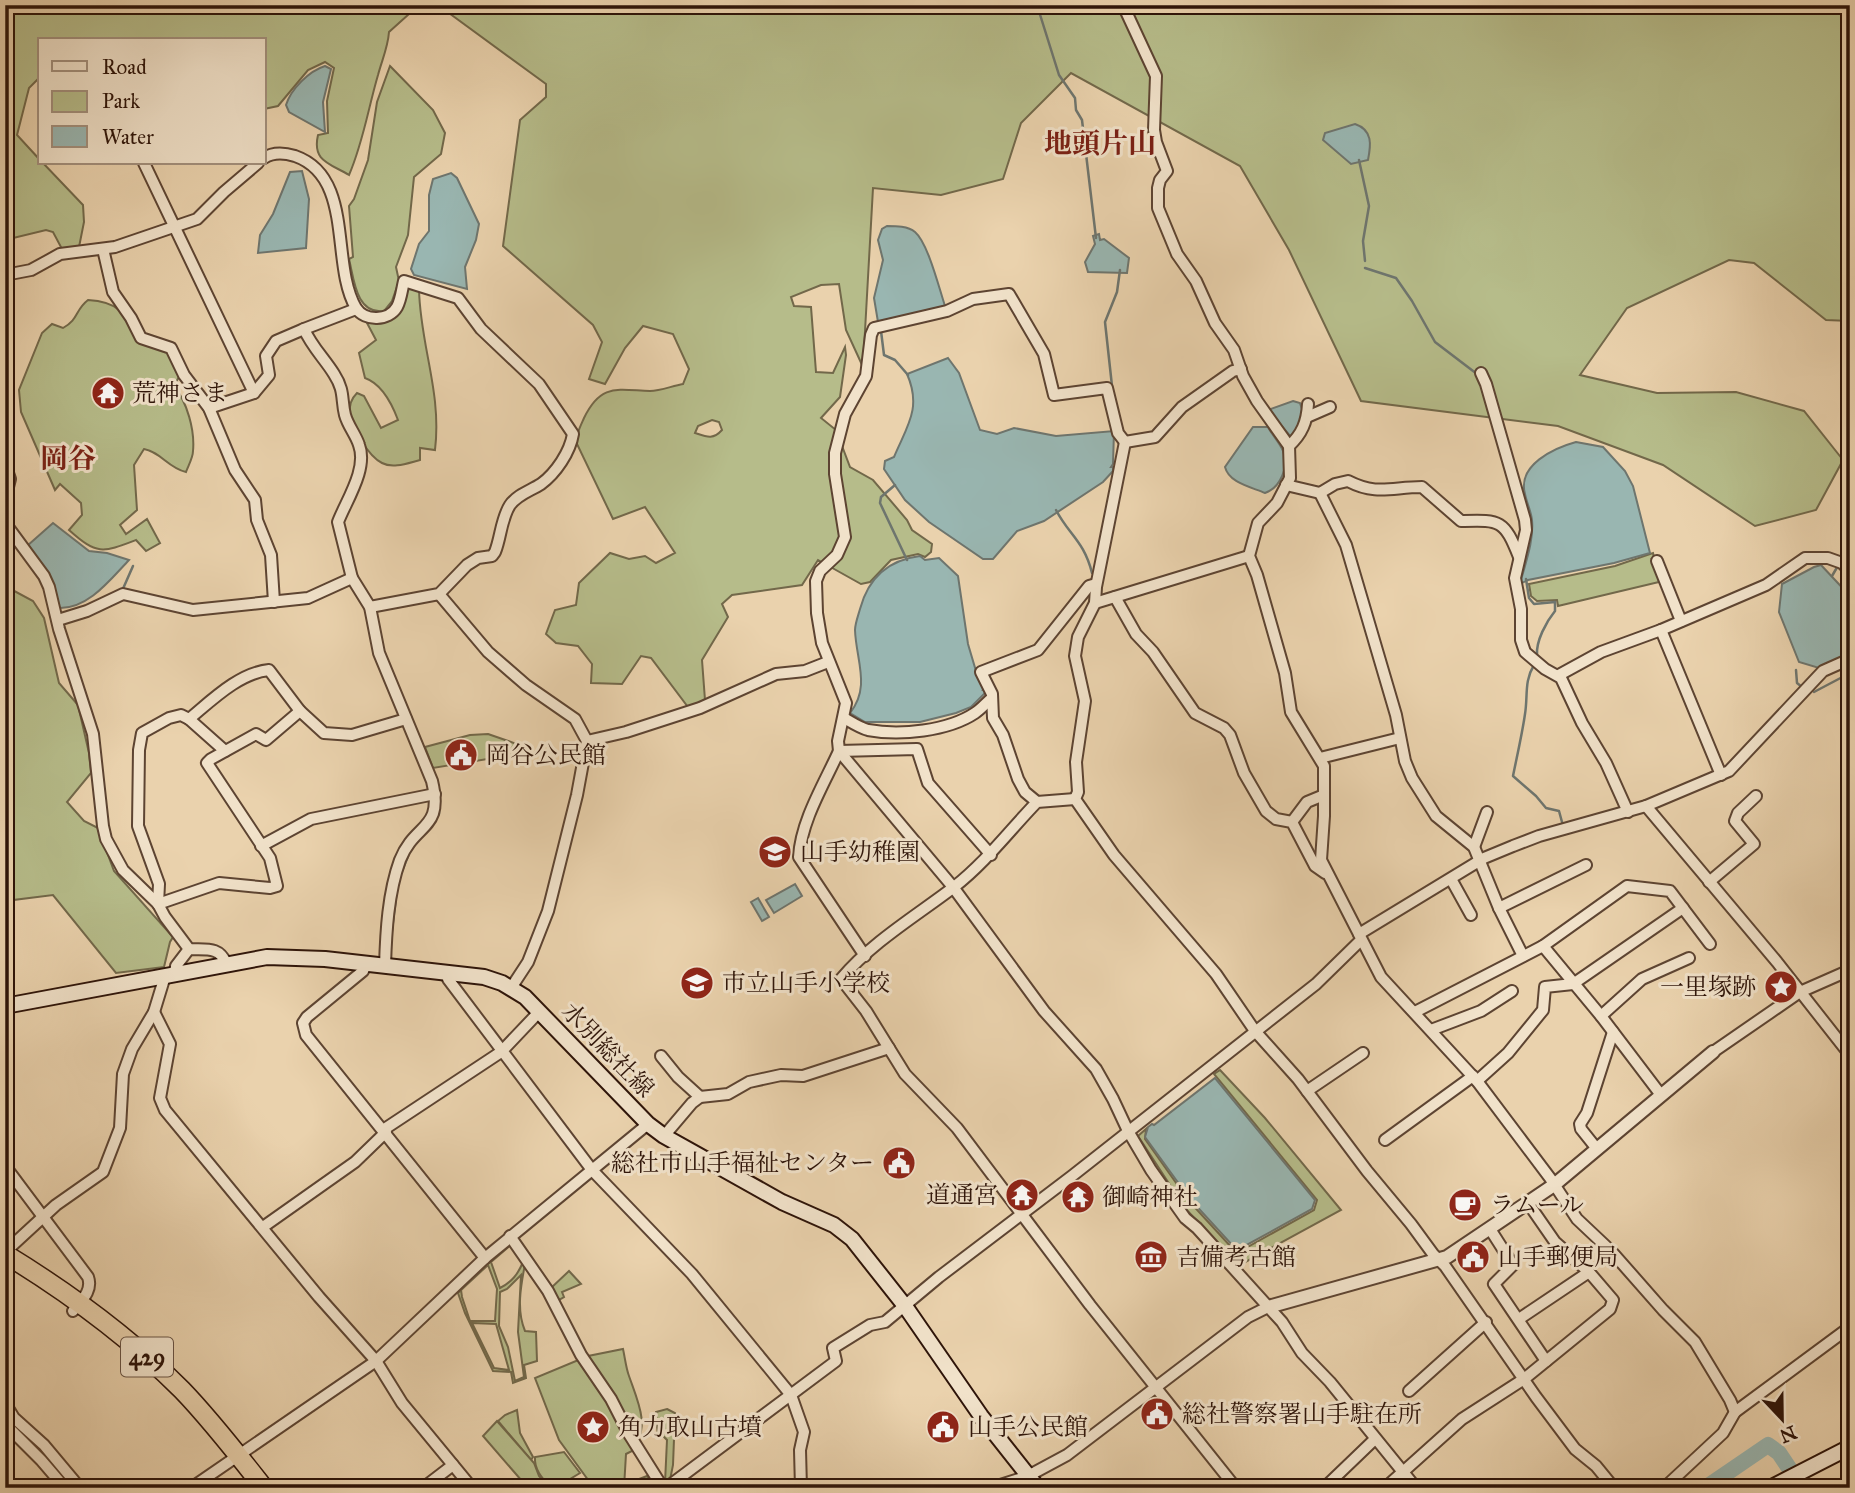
<svg xmlns="http://www.w3.org/2000/svg" width="1855" height="1493" viewBox="0 0 1855 1493" font-family="'IM FELL Great Primer','Noto Serif JP',serif">
<style>
.green{fill:#b6bc8a;stroke:#72684a;stroke-width:2;fill-rule:evenodd}
.water{fill:#99b6b1;stroke:#6e756e;stroke-width:2}
.lines{fill:none;stroke-linecap:round;stroke-linejoin:round}
.stream{stroke:#6e756e;stroke-width:2.5}
.river{stroke:#99b6b1;stroke-width:16}
.minor-casing{stroke:#5d4432;stroke-width:14}
.tertiary-casing{stroke:#5d4432;stroke-width:16}
.secondary-casing{stroke:#2e1409;stroke-width:18}
.trunk-casing{stroke:#2e1409;stroke-width:21}
.minor{stroke:#f1e2ca;stroke-width:10}
.tertiary{stroke:#f1e2ca;stroke-width:12}
.secondary{stroke:#f1e2ca;stroke-width:14}
.trunk{stroke:#ead2ad;stroke-width:18}
.labels{text-anchor:middle;dominant-baseline:central;stroke-width:6;stroke-linejoin:round;paint-order:stroke}
.shield{fill:#f1e2ca;stroke:#685243;stroke-width:2}
.shield-label{font-size:23px;font-weight:bold;fill:#2e1409}
.poi-label{font-size:24px;fill:#2e1409;stroke:#f1e2ca;text-anchor:start}
.street-label{font-size:24px;fill:#2e1409;stroke:#f1e2ca}
.quarter-label{font-size:28px;font-weight:bold;fill:#7a1f14;stroke:#f1e2ca}
</style>
<rect width="100%" height="100%" fill="#ead2ad"/>
<filter id="stains"><feTurbulence type="fractalNoise" baseFrequency=".00286" numOctaves="4"/><feColorMatrix values="0 0 0 0 .2 0 0 0 0 .09 0 0 0 0 .02 0 0 0 .5 -.17"/></filter>
<radialGradient id="worn" r=".72"><stop offset=".6" stop-color="#630" stop-opacity="0"/><stop offset="1" stop-color="#630" stop-opacity=".3"/></radialGradient>
<!-- green -->
<g class="green">
<path d="M5 5H419L389 32C388 47 382 60 378 75 368 109 363 143 349 175 329 163 312 161 318 135L328 133 327 101 334 68 325 62 308 70 278 106 264 109V40H40V77L29 88 17 135 40 160V163H43L83 205 84 222 79 247 62 249 53 232 46 230 5 240Z"/>
<path d="M438 5H1850V321L1826 320 1754 263 1729 260 1627 308 1580 375 1657 393 1736 392 1804 411 1843 460 1816 510 1755 526 1663 465 1558 426 1361 401 1289 250 1240 166 1071 73 1021 123 1003 179 941 195 873 188 863 367 846 330 839 284 821 285 791 297 794 306 811 307 816 372 833 373 845 347 846 355 840 397 821 418 836 430 850 467 873 480 907 520 912 530 932 544 931 552 925 557 918 554 891 560 870 582 861 584 818 560 802 585 732 595 722 604 728 617 702 660 705 700 688 707 651 658 641 656 622 684 591 683 592 664 578 646 556 643 546 634 555 610 576 605 579 583 610 553 629 559 645 556 656 563 675 553 645 507 613 519 577 444C576 434 580 427 584 418 601 383 617 390 650 391 660 391 672 386 683 384L689 369 673 334 643 326 625 348 605 384 589 379 602 342 593 325 503 246 520 120 546 97V84ZM712 420 719 422 722 430C713 440 707 437 695 433L698 426Z"/>
<path d="M390 66 433 110 445 133 441 154 414 177 408 235 396 267 399 281 392 301 384 311C356 315 354 279 349 259L353 257 349 206 354 199 368 160 377 102Z"/>
<path d="M407 286 419 289C420 345 442 392 435 450L420 448V460C408 463 393 469 382 463 368 456 352 428 350 413 349 405 352 398 357 393L364 396 381 428 398 420C392 404 382 384 365 378L359 353 376 340 366 321 390 319Z"/>
<path d="M88 300C120 302 124 313 138 340L168 350 180 375 174 386C187 402 195 430 193 451 193 458 188 466 186 472 168 468 161 452 144 449L134 465 137 510 120 525 126 534 147 519 160 543 146 551 136 540C102 553 97 555 69 530L82 515 81 503 60 484 55 490 21 412 19 390 42 333 52 324 63 328C79 319 75 310 88 300ZM111 377 117 392 104 398 98 382Z"/>
<path d="M1653 553 1659 582 1558 606 1557 600 1537 601 1531 596 1529 584 1615 566Z"/>
<path d="M5 586 33 601 44 618 59 683 78 705 89 753 91 773 67 802 84 821 98 828 114 871 173 937 170 942 164 967 116 973 53 895 5 901Z"/>
<path d="M488 734 514 743 524 753 433 768 425 747 470 735Z"/>
<path d="M1220 1070 1265 1118 1341 1210 1238 1266 1185 1208 1138 1136 1146 1129 1145 1139 1189 1201 1232 1248 1244 1249 1314 1210 1317 1200 1214 1074Z"/>
<path d="M511 1242 525 1264C521 1285 516 1310 525 1331L536 1332 537 1361 524 1365 526 1378 513 1383 511 1372 493 1371 465 1313 458 1293ZM512 1244 523 1262C518 1274 512 1282 500 1288L491 1262ZM488 1265 497 1289 495 1321H470L462 1297 461 1290ZM521 1275 518 1332 524 1377 515 1381 508 1347 499 1326 500 1292 507 1289ZM472 1323 496 1324 509 1370 494 1368Z"/>
<path d="M569 1271 581 1284 562 1292 564 1297 557 1301 551 1288Z"/>
<path d="M623 1349C625 1358 626 1368 629 1376 638 1402 650 1425 634 1450L626 1454 624 1488H594L559 1440 535 1378 588 1356Z"/>
<path d="M667 1409 675 1413 673 1465 670 1480 665 1483 667 1440 664 1437H658L656 1412Z"/>
<path d="M517 1410 520 1433 533 1457 531 1460 498 1421 505 1415Z"/>
<path d="M497 1421 534 1463 539 1476 550 1488H528L483 1436Z"/>
<path d="M564 1452 580 1473 555 1488H551C543 1479 534 1470 535 1457Z"/>
<path d="M647 1476 657 1488H625L626 1484Z"/>
</g>
<!-- water -->
<g class="water">
<path d="M325 66 331 69 323 102 325 132 289 112 286 105C291 89 309 71 325 66Z"/>
<path d="M1355 124C1373 130 1371 145 1368 160L1351 164 1323 140 1325 133Z"/>
<path d="M302 171 309 199 306 248 258 253 260 235 273 214 290 172Z"/>
<path d="M451 173 457 178 479 224 476 240 465 267 467 289 414 275 411 269 419 244 429 231V195L433 179Z"/>
<path d="M887 226C896 226 908 226 915 232 928 243 939 288 945 306L878 322 874 298 883 260 878 240 882 229Z"/>
<path d="M1099 234 1100 240 1104 239 1129 258 1127 273 1088 272 1085 262 1095 244 1093 236Z"/>
<path d="M948 358 959 373 980 430 997 434 1014 428 1056 436 1114 431 1113 464 1111 467H1113V471L1103 482 1044 521 1017 531 993 559H983L929 522 905 500 884 469 885 461 894 457C907 426 922 408 907 374Z"/>
<path d="M1293 401 1300 403C1306 417 1301 427 1291 437L1268 410Z"/>
<path d="M1253 427H1268C1272 435 1280 443 1283 451 1290 466 1280 488 1265 493 1251 487 1229 483 1225 467Z"/>
<path d="M1576 442 1603 447 1625 471 1633 486 1650 553 1614 563 1528 580 1520 584C1525 564 1534 541 1532 520 1531 511 1527 504 1525 494 1517 465 1554 448 1576 442Z"/>
<path d="M53 523 89 551 107 553 129 560C110 580 88 609 59 608L27 546Z"/>
<path d="M920 556 925 560 939 558 958 576 968 644 976 671 985 688 983 690 987 691 971 707 956 713 920 722H865L850 713C871 687 856 660 855 630 855 624 858 616 860 609 868 579 888 560 920 556Z"/>
<path d="M1821 565 1850 596V653L1819 668 1799 662 1779 612 1782 584 1814 567Z"/>
<path d="M795 884 802 896 774 913 766 900Z"/>
<path d="M758 898 769 917 762 921 751 902Z"/>
<path d="M1215 1078 1315 1200 1312 1209 1243 1247 1233 1246 1190 1199 1145 1137 1148 1127 1152 1124 1154 1125Z"/>
</g>
<g class="lines">
<!-- stream -->
<g class="stream">
<path d="M1037 5 1059 75 1075 98 1076 110 1082 120 1096 238"/>
<path d="M1359 160 1369 206 1363 241 1365 261"/>
<path d="M1365 268 1396 278 1412 301 1435 342 1477 374"/>
<path d="M881 331 884 355 895 360 908 375"/>
<path d="M1112 386 1105 322 1117 292 1120 270"/>
<path d="M895 485 881 497 880 503 907 560"/>
<path d="M1056 510C1069 535 1084 541 1092 573"/>
<path d="M1842 558 1850 538"/>
<path d="M1832 576 1839 564"/>
<path d="M1526 579 1529 598 1534 604 1555 602V611C1546 622 1536 641 1537 655"/>
<path d="M122 591 133 566"/>
<path d="M1534 665C1524 681 1528 696 1525 714 1522 735 1517 756 1513 776L1536 796 1546 808 1559 811 1562 822"/>
<path d="M1796 670 1797 683 1802 687"/>
<path d="M1814 692 1850 673"/>
<path d="M429 829 439 814V794"/>
<path d="M400 876 408 856"/>
<path d="M391 938 397 889"/>
<path d="M35 1443 72 1488"/>
</g>
<!-- river -->
<g class="river">
<path d="M1799 1483 1803 1488"/>
<path d="M1705 1488 1768 1445 1779 1453 1789 1468"/>
</g>
<defs>
<g id="minor">
<path d="M1123 5 1156 76 1154 130 1156 142 1167 171 1160 180 1158 188V208L1177 254 1196 281 1215 323 1234 350 1243 376 1257 401 1289 446 1290 478 1277 503 1258 523 1249 556 1257 575 1285 673 1291 712 1324 766V816L1321 860 1381 977 1477 1081 1550 1178 1577 1219 1612 1252 1663 1310 1695 1342 1730 1400 1735 1412"/>
<path d="M264 158C273 152 285 153 295 156 355 177 330 264 356 308 365 322 389 321 397 307 401 300 402 289 404 281L458 298 481 329 539 384 573 434C570 452 556 473 541 484 530 491 518 494 510 505 501 519 501 537 495 552L492 556 478 558 467 565 439 594 370 607"/>
<path d="M144 163 254 393"/>
<path d="M103 249 113 292 131 318 141 338 171 348 184 375 209 408 235 470 255 500 257 520 271 555 274 602"/>
<path d="M5 275 31 270 60 254 115 247 197 219 224 192 258 163"/>
<path d="M304 329 356 309"/>
<path d="M1848 354H1850"/>
<path d="M1481 373 1486 384 1525 520 1526 530 1515 578 1521 609V640L1525 652 1545 669 1561 678 1582 723 1606 763 1628 812"/>
<path d="M209 408 254 393 269 375 266 356 276 341 304 329C312 347 324 358 334 374 345 391 341 399 345 415 348 426 356 435 359 445 368 469 346 501 338 522L352 578"/>
<path d="M1307 417 1330 407"/>
<path d="M1125 442 1118 433 1107 388 1054 395 1044 354 1009 294 973 299 947 311 874 328 871 335 866 376 845 414 835 453V474L845 537 837 555 820 571 816 581 817 613 822 643 846 703 838 741 839 751 953 887 1044 1011 1096 1069 1113 1099 1128 1131 1151 1170 1185 1218 1197 1228 1282 1322 1302 1353 1330 1382 1416 1488"/>
<path d="M1125 442 1096 587 1095 603 1078 637 1075 656 1085 701 1076 762 1078 792 1075 799 1114 855 1216 974 1255 1031 1298 1079 1367 1171 1411 1224 1433 1254 1445 1266 1536 1397 1575 1449 1596 1466 1614 1488"/>
<path d="M1125 442 1155 437 1182 407 1233 371 1241 369"/>
<path d="M1289 446C1302 434 1307 422 1308 404"/>
<path d="M5 464 10 479 5 499"/>
<path d="M1286 485 1320 493 1335 484 1348 481C1377 496 1392 487 1422 487L1461 521C1500 520 1504 519 1519 557"/>
<path d="M1320 493 1346 545 1396 715 1405 761 1412 778 1436 816 1474 847 1499 908 1586 865"/>
<path d="M5 523 44 576 49 587 59 629 93 734 103 826 106 839 123 870 158 904 165 917 189 949C206 950 219 946 226 963"/>
<path d="M1657 561 1681 621"/>
<path d="M439 594 488 652 526 685 575 719 587 741 577 795 548 911 528 962 511 988"/>
<path d="M1115 597 1136 634 1153 652 1195 713 1224 728 1230 735 1244 773 1266 811 1276 819 1292 822 1315 866 1325 873"/>
<path d="M1095 603 1249 556"/>
<path d="M58 620 87 611 123 594 193 610 308 598 352 578 370 607 379 653 432 781C444 831 415 822 400 860 388 893 386 932 385 966"/>
<path d="M1661 630 1766 585 1805 558H1828L1842 563 1850 571"/>
<path d="M1559 675 1601 652 1661 630 1721 775"/>
<path d="M844 718C851 722 860 728 868 730 900 736 948 731 975 713 981 709 986 703 992 698"/>
<path d="M189 719 225 751"/>
<path d="M587 741 626 732 700 708 776 674 805 671 828 662"/>
<path d="M1320 758 1400 738"/>
<path d="M1075 799 1037 802C1009 831 986 862 954 887 916 916 872 942 841 979L866 1011 905 1074 957 1128 1090 1305 1236 1488"/>
<path d="M1037 802 1025 792 1018 779 1003 735 993 718 992 694 981 672 1038 650 1089 586 1096 584"/>
<path d="M1646 806 1777 962 1850 1055"/>
<path d="M1292 822 1307 802 1324 795"/>
<path d="M261 846 311 819 435 794"/>
<path d="M1474 847 1487 812"/>
<path d="M1451 879 1471 915"/>
<path d="M1709 882 1754 844 1735 821 1738 813 1756 796"/>
<path d="M158 904 219 883 270 888 277 886 270 858 207 763 211 759 256 734 266 740 300 711 324 733 352 735 406 719"/>
<path d="M158 904 159 884 138 826 139 750 142 733 169 718 181 715 189 719C212 700 239 673 269 670L300 711"/>
<path d="M1499 908 1523 956"/>
<path d="M1359 934 1484 858 1513 846 1539 836 1646 806 1729 771 1823 671 1850 659"/>
<path d="M1543 946 1601 1016 1661 1095"/>
<path d="M865 956 799 857C801 821 824 784 839 751L917 749 928 783 991 855"/>
<path d="M366 964 363 971 307 1017 303 1023 306 1035 485 1258"/>
<path d="M175 974 176 966 189 949"/>
<path d="M448 974V979L592 1170 692 1274 791 1395 804 1432 800 1450 801 1488"/>
<path d="M154 1012 170 1044 160 1098 165 1110 319 1297 376 1361 402 1403 472 1488"/>
<path d="M1415 1012 1543 946 1627 886 1670 891 1710 944"/>
<path d="M1601 1016 1642 979 1689 958"/>
<path d="M1431 1030 1481 1011 1512 991"/>
<path d="M1713 1052 1800 992 1850 970"/>
<path d="M661 1056 678 1077 700 1097"/>
<path d="M1477 1081 1508 1053 1543 1010 1545 987 1573 984 1683 908"/>
<path d="M1307 1091 1363 1053"/>
<path d="M383 1130 501 1052 539 1012"/>
<path d="M664 1136 692 1103 700 1097 728 1094 749 1082 781 1075 803 1076 889 1048"/>
<path d="M1385 1140 1473 1076"/>
<path d="M1597 1149 1581 1129 1580 1124 1587 1113 1613 1032"/>
<path d="M5 1166 88 1277C93 1291 81 1301 73 1311"/>
<path d="M263 1227 355 1162 386 1132"/>
<path d="M1490 1229 1513 1265 1494 1284 1546 1361"/>
<path d="M510 1236 548 1291 581 1355 611 1399 629 1434 663 1488"/>
<path d="M5 1252 56 1205 103 1172 120 1128 123 1074 132 1049 154 1012 165 976"/>
<path d="M1519 1319 1589 1272"/>
<path d="M1409 1391 1486 1322"/>
<path d="M5 1403 14 1418 44 1445 80 1488"/>
<path d="M5 1424 41 1460 65 1488"/>
<path d="M191 1488 376 1361 485 1258 648 1124"/>
<path d="M423 1488 453 1465"/>
<path d="M666 1488 836 1361 833 1348 870 1325 885 1322 939 1277 1072 1176 1316 984 1361 940"/>
<path d="M991 1488 1028 1476 1067 1455 1248 1317 1268 1307"/>
<path d="M1324 1488 1375 1439"/>
<path d="M1385 1488 1462 1419 1524 1379 1610 1309 1613 1300 1589 1272 1555 1242 1528 1203"/>
<path d="M1664 1488 1723 1433 1735 1412 1850 1327"/>
</g>
<path id="tertiary" d="M1268 1307 1447 1257 1554 1185 1713 1052"/>
<g id="secondary">
<path d="M5 1006 267 957 325 959 484 977 502 983 525 997 648 1124 664 1136 782 1202 834 1225 852 1239 905 1306 981 1416 1038 1488"/>
<path d="M1770 1488 1850 1447"/>
</g>
<path id="trunk" d="M5 1254C69 1293 129 1337 182 1390 211 1420 238 1455 264 1488"/>
</defs>
<!-- minor casing -->
<use href="#minor" class="minor-casing"/>
<!-- tertiary casing -->
<use href="#tertiary" class="tertiary-casing"/>
<!-- secondary casing -->
<use href="#secondary" class="secondary-casing"/>
<!-- trunk casing -->
<use href="#trunk" class="trunk-casing"/>
<!-- minor -->
<use href="#minor" class="minor"/>
<!-- tertiary -->
<use href="#tertiary" class="tertiary"/>
<!-- secondary -->
<use href="#secondary" class="secondary"/>
<!-- trunk -->
<use href="#trunk" class="trunk"/>
</g>
<!-- icons -->
<defs>
<symbol id="temple-disc" viewBox="-11 -11 22 22"><circle r="9.5" fill="#8f2418" stroke="#f1e2ca"/><path d="M0-6L5-2H3V0L6.5 2.5H4V6H1.5V3h-3V6H-4V2.5H-6.5L-3 0V-2H-5Z" fill="#fff"/></symbol>
<symbol id="civic-disc" viewBox="-11 -11 22 22"><circle r="9.5" fill="#8f2418" stroke="#f1e2ca"/><path d="M-.6-6.5H3V-4.5H.6V-3L4-1V1h2V6H-6V1h2V-1L-.6-3ZM-1.2 2.5V6h2.4V2.5Z" fill="#fff"/></symbol>
<symbol id="school-disc" viewBox="-11 -11 22 22"><circle r="9.5" fill="#8f2418" stroke="#f1e2ca"/><path d="M0-5L7-2L0 1L-7-2ZM-4 1L0 2.5L4 1V4Q0 6-4 4Z" fill="#fff"/></symbol>
<symbol id="sight-disc" viewBox="-11 -11 22 22"><circle r="9.5" fill="#8f2418" stroke="#f1e2ca"/><path d="M0-6L1.8-2.2L6-1.7L2.9 1.2L3.7 5.4L0 3.3L-3.7 5.4L-2.9 1.2L-6-1.7L-1.8-2.2Z" fill="#fff"/></symbol>
<symbol id="cafe-disc" viewBox="-11 -11 22 22"><circle r="9.5" fill="#8f2418" stroke="#f1e2ca"/><path d="M-5.5-4.5H6V0H3Q3 3.5 0 3.5H-2.5Q-5.5 3.5-5.5 0ZM3-3.2v2h1.7v-2ZM-6 4.5H4V6H-6Z" fill="#fff"/></symbol>
<symbol id="museum-disc" viewBox="-11 -11 22 22"><circle r="9.5" fill="#8f2418" stroke="#f1e2ca"/><path d="M0-6L6-3V-2H-6V-3ZM-5-1h2V3h-2ZM-1-1h2V3h-2ZM3-1h2V3H3ZM-6 4H6V6H-6Z" fill="#fff"/></symbol>
</defs>
<g fill-rule="evenodd">
<use href="#temple-disc" x="89" y="374" width="38" height="38"/>
<use href="#civic-disc" x="442" y="736" width="38" height="38"/>
<use href="#school-disc" x="756" y="833" width="38" height="38"/>
<use href="#school-disc" x="678" y="964" width="38" height="38"/>
<use href="#sight-disc" x="1762" y="968" width="38" height="38"/>
<use href="#civic-disc" x="880" y="1144" width="38" height="38"/>
<use href="#temple-disc" x="1003" y="1176" width="38" height="38"/>
<use href="#temple-disc" x="1059" y="1178" width="38" height="38"/>
<use href="#cafe-disc" x="1446" y="1186" width="38" height="38"/>
<use href="#museum-disc" x="1132" y="1238" width="38" height="38"/>
<use href="#civic-disc" x="1454" y="1238" width="38" height="38"/>
<use href="#civic-disc" x="1138" y="1395" width="38" height="38"/>
<use href="#sight-disc" x="574" y="1408" width="38" height="38"/>
<use href="#civic-disc" x="924" y="1408" width="38" height="38"/>
</g>
<g class="labels">
<!-- shield labels -->
<rect class="shield" x="121" y="1337.5" width="52" height="39" rx="5"/>
<g class="shield-label">
<text x="147" y="1357">429</text>
</g>
<!-- poi labels -->
<g class="poi-label">
<text x="132" y="393">荒神さま</text>
<text x="486" y="755">岡谷公民館</text>
<text x="800" y="852">山手幼稚園</text>
<text x="722" y="983">市立山手小学校</text>
<text x="1756" y="987" text-anchor="end">一里塚跡</text>
<text x="874" y="1163" text-anchor="end">総社市山手福祉センター</text>
<text x="998" y="1195" text-anchor="end">道通宮</text>
<text x="1102" y="1197">御崎神社</text>
<text x="1490" y="1205">ラムール</text>
<text x="1176" y="1257">吉備考古館</text>
<text x="1498" y="1257">山手郵便局</text>
<text x="1182" y="1414">総社警察署山手駐在所</text>
<text x="618" y="1427">角力取山古墳</text>
<text x="968" y="1427">山手公民館</text>
</g>
<!-- street labels -->
<g class="street-label">
<text transform="translate(608 1050) rotate(46)">水別総社線</text>
</g>
<!-- quarter labels -->
<g class="quarter-label">
<text x="1100" y="143">地頭片山</text>
<text x="68" y="458">岡谷</text>
</g>
</g>
<!-- margin -->
<rect width="1855" height="1493" fill="none" stroke="#ead2ad" stroke-width="28"/>
<rect x="7" y="7" width="1841" height="1479" fill="none" stroke="#2e1409" stroke-width="3.5"/>
<rect x="14" y="14" width="1827" height="1465" fill="none" stroke="#2e1409" stroke-width="2"/>
<!-- legend -->
<rect x="38" y="38" width="228" height="126" fill="#f1e2ca" stroke="#a3907d" stroke-width="2"/>
<rect x="52" y="61" width="35" height="10" fill="#f1e2ca" stroke="#a3907d" stroke-width="2"/>
<text x="102" y="74" font-size="21" fill="#2e1409">Road</text>
<rect x="52" y="91" width="35" height="21" fill="#b6bc8a" stroke="#a3907d" stroke-width="2"/>
<text x="102" y="108" font-size="21" fill="#2e1409">Park</text>
<rect x="52" y="126" width="35" height="21" fill="#99b6b1" stroke="#a3907d" stroke-width="2"/>
<text x="102" y="144" font-size="21" fill="#2e1409">Water</text>
<!-- north arrow -->
<g transform="translate(1782 1419) rotate(158)" stroke="#f1e2ca" stroke-width="5" paint-order="stroke">
<path d="M0-5L12 26L0 18L-12 26Z" fill="#2e1409"/>
<text y="-10" font-size="19" font-weight="bold" text-anchor="middle" fill="#2e1409">N</text>
</g>
<rect width="100%" height="100%" filter="url(#stains)"/>
<rect width="100%" height="100%" fill="url(#worn)"/>
</svg>
